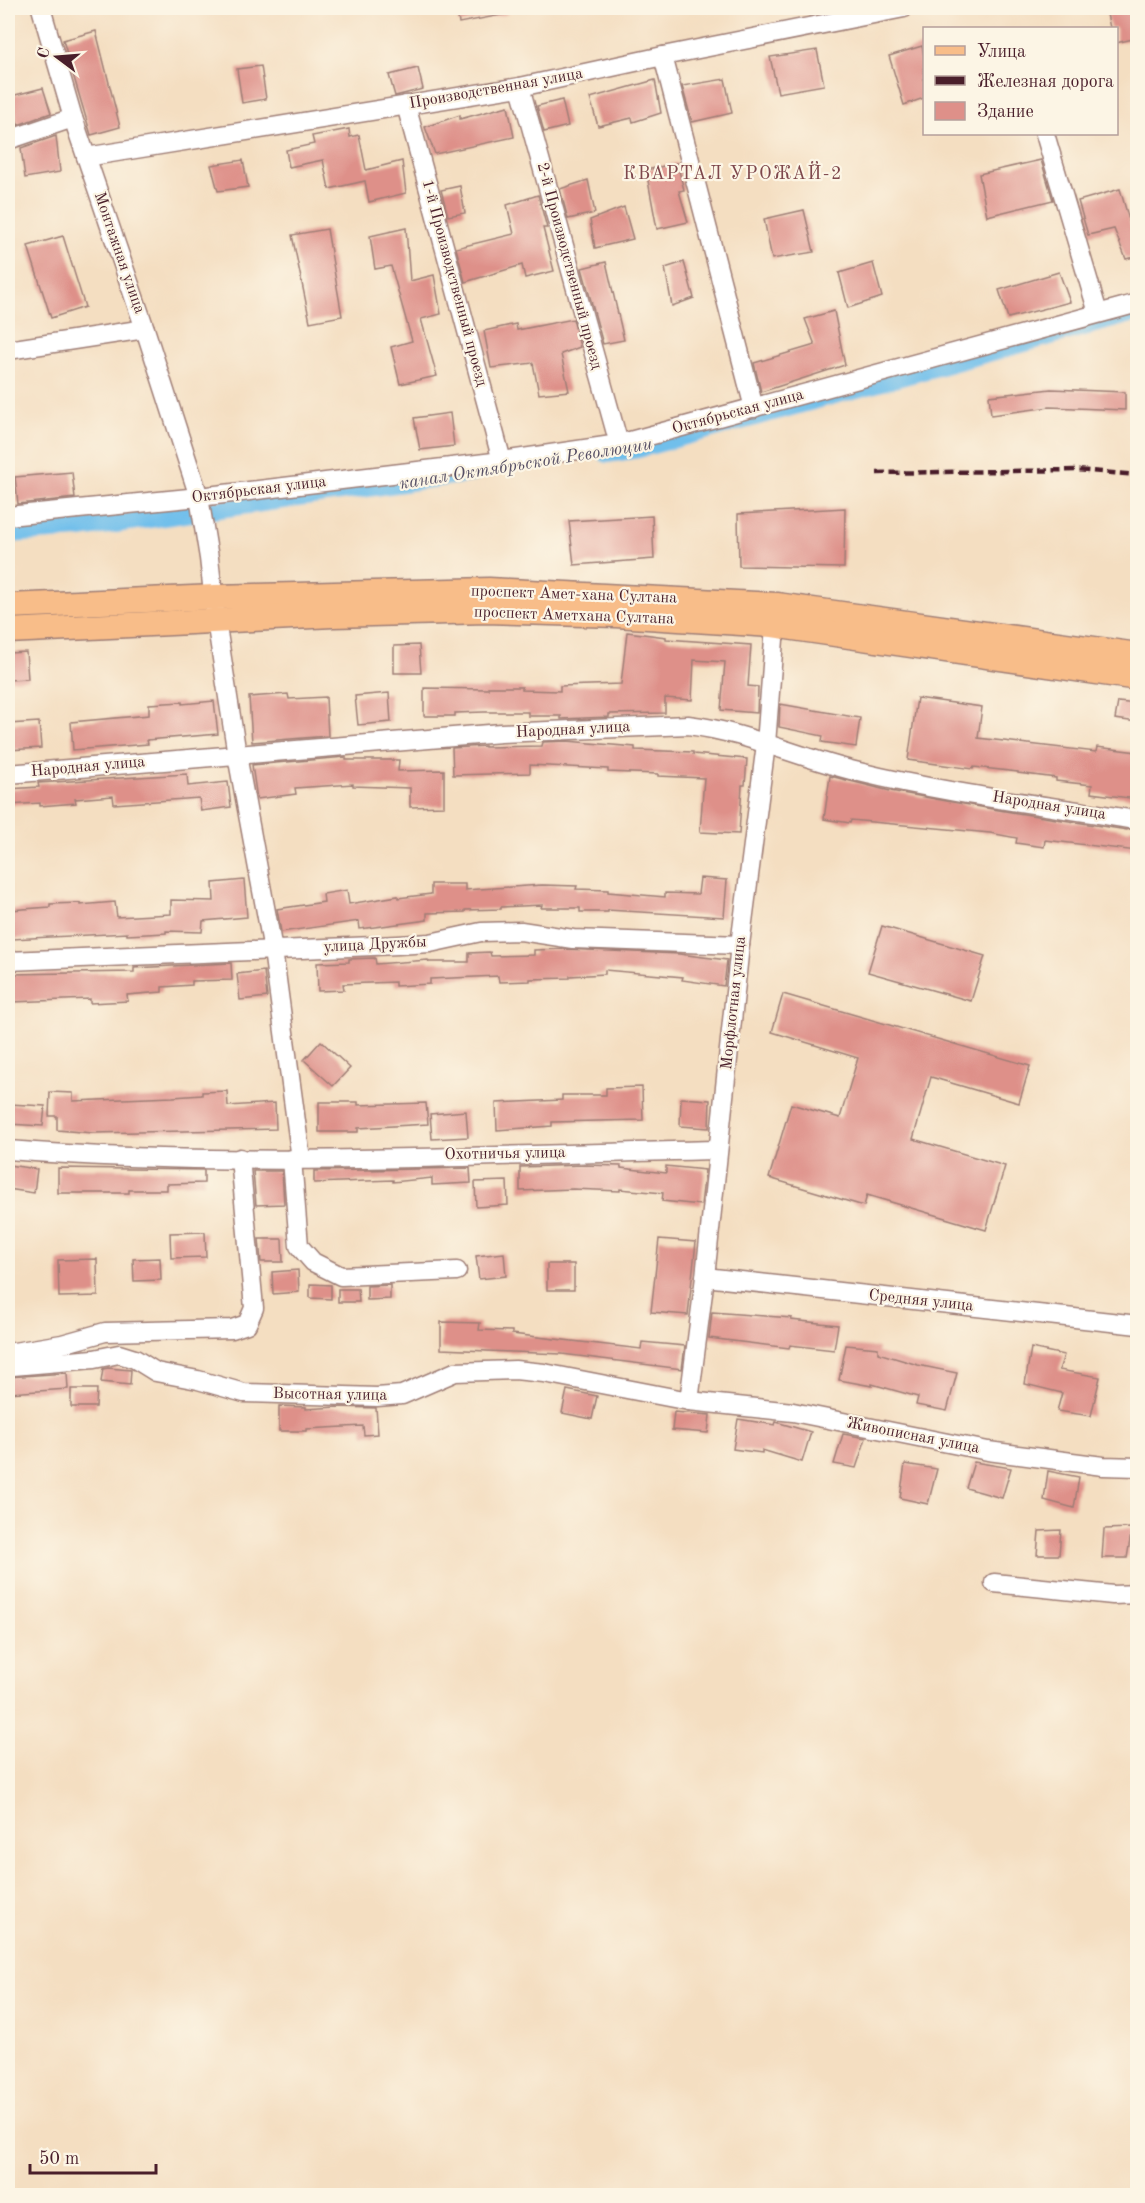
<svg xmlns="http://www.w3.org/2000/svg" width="1145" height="2203" viewBox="0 0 1145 2203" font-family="'Old Standard TT',serif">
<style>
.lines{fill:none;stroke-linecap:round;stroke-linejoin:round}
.canal{stroke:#71bfeb;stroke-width:18}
.building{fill:#de9089}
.minor-casing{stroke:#9f7e76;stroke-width:21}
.major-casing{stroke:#9f7e76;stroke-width:27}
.minor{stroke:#fff;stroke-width:18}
.major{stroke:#f8bd89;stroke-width:24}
.rail{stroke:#4a1f2b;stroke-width:4.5;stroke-dasharray:9 4.5;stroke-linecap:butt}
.labels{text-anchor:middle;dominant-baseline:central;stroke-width:4.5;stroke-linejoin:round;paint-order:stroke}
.street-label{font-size:16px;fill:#4a1f2b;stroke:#fcf5e5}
.neighbourhood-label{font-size:18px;letter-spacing:1.5px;fill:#7e474c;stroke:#fcf5e5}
.water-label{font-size:18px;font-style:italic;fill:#564f65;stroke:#fcf5e5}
</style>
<rect width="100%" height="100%" fill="#fcf5e5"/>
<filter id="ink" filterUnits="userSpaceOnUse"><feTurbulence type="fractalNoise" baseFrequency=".0167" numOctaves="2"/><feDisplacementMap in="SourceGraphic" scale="12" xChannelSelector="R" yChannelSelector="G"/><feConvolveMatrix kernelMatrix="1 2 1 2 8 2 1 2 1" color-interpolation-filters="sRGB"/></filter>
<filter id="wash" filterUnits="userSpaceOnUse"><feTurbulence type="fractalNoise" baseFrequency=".008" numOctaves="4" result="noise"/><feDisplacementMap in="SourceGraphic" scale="24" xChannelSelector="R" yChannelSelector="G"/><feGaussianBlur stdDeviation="1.35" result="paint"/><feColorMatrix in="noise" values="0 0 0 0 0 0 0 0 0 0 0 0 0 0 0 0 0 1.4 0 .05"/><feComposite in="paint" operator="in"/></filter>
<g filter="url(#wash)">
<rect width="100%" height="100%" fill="#f4dec1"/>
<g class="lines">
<!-- canal -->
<g class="canal">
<path d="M607 454 638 449 1138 312"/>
<path d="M8 534 80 529 473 473"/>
</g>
</g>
<g id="blocks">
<!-- building -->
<g class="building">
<path d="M456 8H507V14L459 23Z"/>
<path d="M1137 8V38L1116 43V28H1110L1107 14Z"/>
<path d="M96 31 120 127 91 135 63 40Z"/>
<path d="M922 46 924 56V98L904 105 889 56Z"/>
<path d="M817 50 824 85 778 93 770 57Z"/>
<path d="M261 66 266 99 242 103 237 69Z"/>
<path d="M418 68 423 89 395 96 389 75Z"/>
<path d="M725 79 732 113 692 122 682 86Z"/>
<path d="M655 80 661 113 633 122 632 118 598 126 590 98Z"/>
<path d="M43 88 51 113 18 125 11 96Z"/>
<path d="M562 100 568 126 544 132 537 106Z"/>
<path d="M508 106 514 137 435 154 425 127 460 115V119Z"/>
<path d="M349 129 350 137 359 135 366 170 402 161 406 193 369 202 365 181 329 189 323 160 289 167 286 150 314 144 312 136Z"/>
<path d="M56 136 60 172 25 178 21 148Z"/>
<path d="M243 160 248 187 218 191 211 165Z"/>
<path d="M1041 160 1053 200 987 216 979 174Z"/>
<path d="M677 163 684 190 679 191 688 222 657 229 646 170Z"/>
<path d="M588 180 595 213 568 219 560 189Z"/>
<path d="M460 186 465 213 448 216 441 190Z"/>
<path d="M1120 189 1131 227 1137 224V256L1126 259 1114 229 1088 235 1078 201Z"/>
<path d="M538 195 547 228H543L554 271 525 278 522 265 465 282 456 248 514 234 507 205Z"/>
<path d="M624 207 633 239 595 248 590 220Z"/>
<path d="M804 210 814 252 772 259 764 219Z"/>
<path d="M406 228 410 281 434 275 441 314 421 319 437 376 400 384 391 347 412 341 391 266 375 269 370 236Z"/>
<path d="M327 229 342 316 310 322 292 235Z"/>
<path d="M63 236 85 307 51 318 28 246Z"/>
<path d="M606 262 624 340 603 344 582 268Z"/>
<path d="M684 262 694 298 672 306 665 268Z"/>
<path d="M873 263 882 297 848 308 839 273Z"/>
<path d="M1059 272 1070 302 1008 318 999 290Z"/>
<path d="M834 311 845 365 761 392 754 363 815 345 805 319Z"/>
<path d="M573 319 580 347 561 354 569 391 539 394 533 363 491 368 484 331 516 324 517 330Z"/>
<path d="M1051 389 1125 392V410L1050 407 991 415 989 396Z"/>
<path d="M450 413 454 446 420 450 414 418Z"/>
<path d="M72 472 75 498 18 504 15 477Z"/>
<path d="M845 508 844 568 739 566 738 514Z"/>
<path d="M652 516 654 559 574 565 569 521Z"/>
<path d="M627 632 666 637V639L751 645 748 686 758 687 757 713 721 710 725 662 694 660 692 700 665 698V713L609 714V717L561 719V716H528V712H484L455 713V716H424V688L488 689V687H522V690L560 691V686L621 684Z"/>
<path d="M419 645 421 673H394V646Z"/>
<path d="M26 652 28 679 8 680V653Z"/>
<path d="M389 693 391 722 358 725 355 696Z"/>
<path d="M288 694 289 699 326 697 328 736 252 742 249 697Z"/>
<path d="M917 698 982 707 978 738 1096 752 1097 747 1137 752V799L1091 793 1092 785 1056 781V778L1018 773V772L974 767 973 769 908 760Z"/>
<path d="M214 701 218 734 147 740 148 744 73 750 71 722 149 715V704L182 702V704Z"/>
<path d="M1118 702 1137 704V722L1115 719Z"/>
<path d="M780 704 860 718 856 747 822 742 823 736 779 727Z"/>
<path d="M39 722 41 748 8 750V724Z"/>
<path d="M567 741 635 747V750L693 752V754L747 759 745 785H742L739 834 700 832 704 778 658 776V774L608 772V769L530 765V773L453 775 452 748 485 746V747L542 746 543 742Z"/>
<path d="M346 757V760H399L398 771 444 770V806L410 807V788L353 786V784L295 788 296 794 257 799 252 765Z"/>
<path d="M187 774 188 786 228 782 231 807 201 811 199 798 114 804 113 796 75 799 76 803 40 806V803L8 805V789L39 787 38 783Z"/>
<path d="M830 776 890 791 992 809 1127 830 1137 826V851L1045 840 1044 847 1016 843 1017 838 990 833 851 820 850 823 824 819Z"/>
<path d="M700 878 727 880 724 917 608 910V912H580V908H541L542 905 501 907V909L465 910V912L427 913V920L360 929 359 921 281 932 277 909 324 902 323 894 347 890 349 904 398 896V898L431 894V884H465V890L542 885 577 886 576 889 608 890V892L665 897V893L698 894Z"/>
<path d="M244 880 247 917 203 921 202 932 166 931V933L127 935V933L12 939 10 910 50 907V904L80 903V905L115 902 117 917 171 914V900L214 901 213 883Z"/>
<path d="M882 926 985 956 971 1001 868 972Z"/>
<path d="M564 949 679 954 727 960 724 986 682 980 683 977 605 970V974L570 976V978L530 979V981L499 982 498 976 430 979V984L395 986V982L343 984 344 990 318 991 317 963 349 962V959L375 958 376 964 428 960 429 962H469V953L490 952 491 956 534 955V950Z"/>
<path d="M231 963 232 980 192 981V985L162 987V992L127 995 128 1001 90 1003V999L12 1002 11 974 134 972V968Z"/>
<path d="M264 971 267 997 240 1000 237 974Z"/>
<path d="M783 994 1030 1066 1019 1103 931 1077 913 1139 1005 1166 986 1230 867 1195 864 1206 769 1178 791 1104 840 1118 858 1058 772 1032Z"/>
<path d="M321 1041 350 1068 333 1086 304 1060Z"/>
<path d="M642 1087 643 1120 552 1122V1126L497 1130 496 1103 562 1100V1095H606V1088Z"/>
<path d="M227 1091 228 1106 275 1103 276 1129 93 1133 57 1130V1116H49L50 1092 73 1093V1101L173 1097 202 1095V1092Z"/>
<path d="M681 1098 710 1100 709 1128 680 1126Z"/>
<path d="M319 1102H358V1105L426 1103 428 1124 358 1128V1132H319Z"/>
<path d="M9 1104 45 1106 43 1126 8 1124Z"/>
<path d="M466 1111 468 1137 432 1139 430 1114Z"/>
<path d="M8 1165 37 1169 34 1193 8 1189Z"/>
<path d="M584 1165 621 1166V1168L666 1173V1166L705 1170 701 1205 662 1201 663 1193 620 1189V1191L573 1189 520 1191V1167Z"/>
<path d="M58 1168 204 1170V1183L167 1184V1190H129V1193H58Z"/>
<path d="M470 1168 471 1183 432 1185V1178L393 1182V1180L314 1183V1171Z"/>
<path d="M253 1171H282L284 1204 256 1205Z"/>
<path d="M507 1181 508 1205 476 1207 475 1182Z"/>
<path d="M205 1232 206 1257 171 1258 170 1233Z"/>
<path d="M259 1239H282L283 1262H261Z"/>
<path d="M659 1239 696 1242 688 1315 651 1312Z"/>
<path d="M504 1253 506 1276 479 1279 476 1256Z"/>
<path d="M160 1258 161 1280 134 1281 133 1259Z"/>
<path d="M97 1259 98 1296 59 1297 58 1260Z"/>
<rect x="547" y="1264" width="27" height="26"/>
<path d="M298 1270 299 1292 273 1294 272 1272Z"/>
<path d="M310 1284 331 1285V1299L310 1298Z"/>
<path d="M390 1285V1299L367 1300V1286Z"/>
<path d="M338 1289H358L359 1302H338Z"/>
<path d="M712 1312 792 1318 791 1320 838 1325 834 1350 790 1345 789 1348 709 1338Z"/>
<path d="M441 1322 480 1323 479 1330 512 1331V1334L641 1349 642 1342 685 1346 682 1369 562 1354 441 1349Z"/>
<path d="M846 1345 878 1348V1353L918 1365 957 1373 947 1411 916 1405 918 1397 872 1384V1386L839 1380Z"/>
<path d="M1031 1348 1064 1355 1059 1370 1100 1377 1091 1416 1057 1411 1062 1393 1025 1384Z"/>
<path d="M108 1368 131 1370 130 1385 101 1382 103 1369Z"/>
<path d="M67 1373 68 1389 8 1393V1377Z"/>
<path d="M71 1389H97L96 1407H71Z"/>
<path d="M567 1390 597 1396 592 1419 562 1413Z"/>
<path d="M279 1406 306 1407V1409L336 1407 376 1408 378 1434 364 1435 363 1426 306 1429V1431H279Z"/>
<path d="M674 1412 710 1415 708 1433 672 1430Z"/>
<path d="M738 1419 775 1425 776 1422 811 1432 802 1462 762 1450V1453L733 1449Z"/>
<path d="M843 1434 866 1438 856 1468 834 1464Z"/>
<path d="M974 1462 1011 1468 1002 1498 966 1488Z"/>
<path d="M905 1464 937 1469 928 1504 900 1498Z"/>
<path d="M1048 1471 1079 1477 1074 1508 1044 1500Z"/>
<path d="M1132 1528 1127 1558H1102L1104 1529Z"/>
<path d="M1061 1530 1059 1555H1037L1039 1531Z"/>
</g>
</g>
</g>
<g filter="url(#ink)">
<use href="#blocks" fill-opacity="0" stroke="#9f7e76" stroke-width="1.5"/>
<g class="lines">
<defs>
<g id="minor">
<path d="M41 8 73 118 145 329 199 497 209 558 216 620 237 755 273 950 301 1159"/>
<path d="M663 56 754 408"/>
<path d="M520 87 619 444"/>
<path d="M406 105 502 461"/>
<path d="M1045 134 1098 313"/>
<path d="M8 140 73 118"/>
<path d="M86 157 520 87 663 56 904 8"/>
<path d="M8 350 145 329"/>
<path d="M8 516 199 497 502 461 619 444 1138 303"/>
<path d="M8 774 501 733 688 725C747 732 801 759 859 772 948 794 1039 804 1129 819"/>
<path d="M8 961 398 945 430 943 481 932 521 931 573 939 740 945"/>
<path d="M8 1150C244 1169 482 1155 718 1150"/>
<path d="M292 1159 299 1246 313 1262 341 1276 457 1271"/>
<path d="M705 1277 1138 1325"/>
<path d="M8 1353 62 1344 105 1332 232 1329 247 1324 254 1308 240 1158"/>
<path d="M8 1364 13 1366 94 1359 119 1354 135 1359 156 1372 198 1380 244 1393 377 1397 402 1395 455 1372 515 1370 544 1373 689 1401 793 1412 988 1451 1103 1466 1138 1467"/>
<path d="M689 1401 705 1277 740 945 766 744 776 613"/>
<path d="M994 1583 1113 1595 1138 1594"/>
</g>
<g id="major">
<path d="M8 606 215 597 489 590 777 605 1138 655"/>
<path d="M8 631 333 615 487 611 616 615 773 625 1138 678"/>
</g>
</defs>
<!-- minor casing -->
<use href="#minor" class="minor-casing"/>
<!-- major casing -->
<use href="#major" class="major-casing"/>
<!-- minor -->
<use href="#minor" class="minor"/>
<!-- major -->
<use href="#major" class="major"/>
<!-- rail -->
<path class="rail" d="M877 473 1076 470 1138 475"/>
</g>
</g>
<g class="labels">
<!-- street labels -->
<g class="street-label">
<text transform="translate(496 89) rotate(-10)">Производственная улица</text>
<text transform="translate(119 253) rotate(71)">Монтажная улица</text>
<text transform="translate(569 266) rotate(75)">2-й Производственный проезд</text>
<text transform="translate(454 283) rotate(75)">1-й Производственный проезд</text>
<text transform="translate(738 412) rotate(-15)">Октябрьская улица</text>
<text transform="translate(259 490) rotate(-7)">Октябрьская улица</text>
<text transform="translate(574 595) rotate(2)">проспект Амет-хана Султана</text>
<text transform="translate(574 616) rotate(2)">проспект Аметхана Султана</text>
<text transform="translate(573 730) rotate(-3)">Народная улица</text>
<text transform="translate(88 767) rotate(-5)">Народная улица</text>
<text transform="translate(1049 806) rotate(9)">Народная улица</text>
<text transform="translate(375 945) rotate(-3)">улица Дружбы</text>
<text transform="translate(734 1003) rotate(-84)">Морфлотная улица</text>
<text transform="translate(505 1154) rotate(-1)">Охотничья улица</text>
<text transform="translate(921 1301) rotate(6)">Средняя улица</text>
<text transform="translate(330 1395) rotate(1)">Высотная улица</text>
<text transform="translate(913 1436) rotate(11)">Живописная улица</text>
</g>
<!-- neighbourhood labels -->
<g class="neighbourhood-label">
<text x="733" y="174">КВАРТАЛ УРОЖАЙ-2</text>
</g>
<!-- water labels -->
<g class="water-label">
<text transform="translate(526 464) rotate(-9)">канал Октябрьской Революции</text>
</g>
</g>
<!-- margin -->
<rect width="1145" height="2203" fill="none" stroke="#fcf5e5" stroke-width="30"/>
<!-- legend -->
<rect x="923" y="27" width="195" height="108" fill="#fcf5e5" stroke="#b59f9b" stroke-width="1.5"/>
<rect x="935" y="46" width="30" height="9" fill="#f8bd89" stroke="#b59f9b" stroke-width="1.5"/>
<text x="977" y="57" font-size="18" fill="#4a1f2b">Улица</text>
<rect x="935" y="76" width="30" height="9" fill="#4a1f2b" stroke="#b59f9b" stroke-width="1.5"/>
<text x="977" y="87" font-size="18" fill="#4a1f2b">Железная дорога</text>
<rect x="935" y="102" width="30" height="18" fill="#de9089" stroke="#b59f9b" stroke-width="1.5"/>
<text x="977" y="117" font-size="18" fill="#4a1f2b">Здание</text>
<!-- north arrow -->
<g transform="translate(57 57) rotate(286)" stroke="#fcf5e5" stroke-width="4.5" paint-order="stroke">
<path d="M0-4.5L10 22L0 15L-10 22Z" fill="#4a1f2b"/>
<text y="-9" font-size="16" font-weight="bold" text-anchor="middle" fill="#4a1f2b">С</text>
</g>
<!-- scale -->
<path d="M30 2164v9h126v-9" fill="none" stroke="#4a1f2b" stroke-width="3"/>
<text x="39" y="2164" font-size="18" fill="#4a1f2b" stroke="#fcf5e5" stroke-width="4.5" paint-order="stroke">50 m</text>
</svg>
